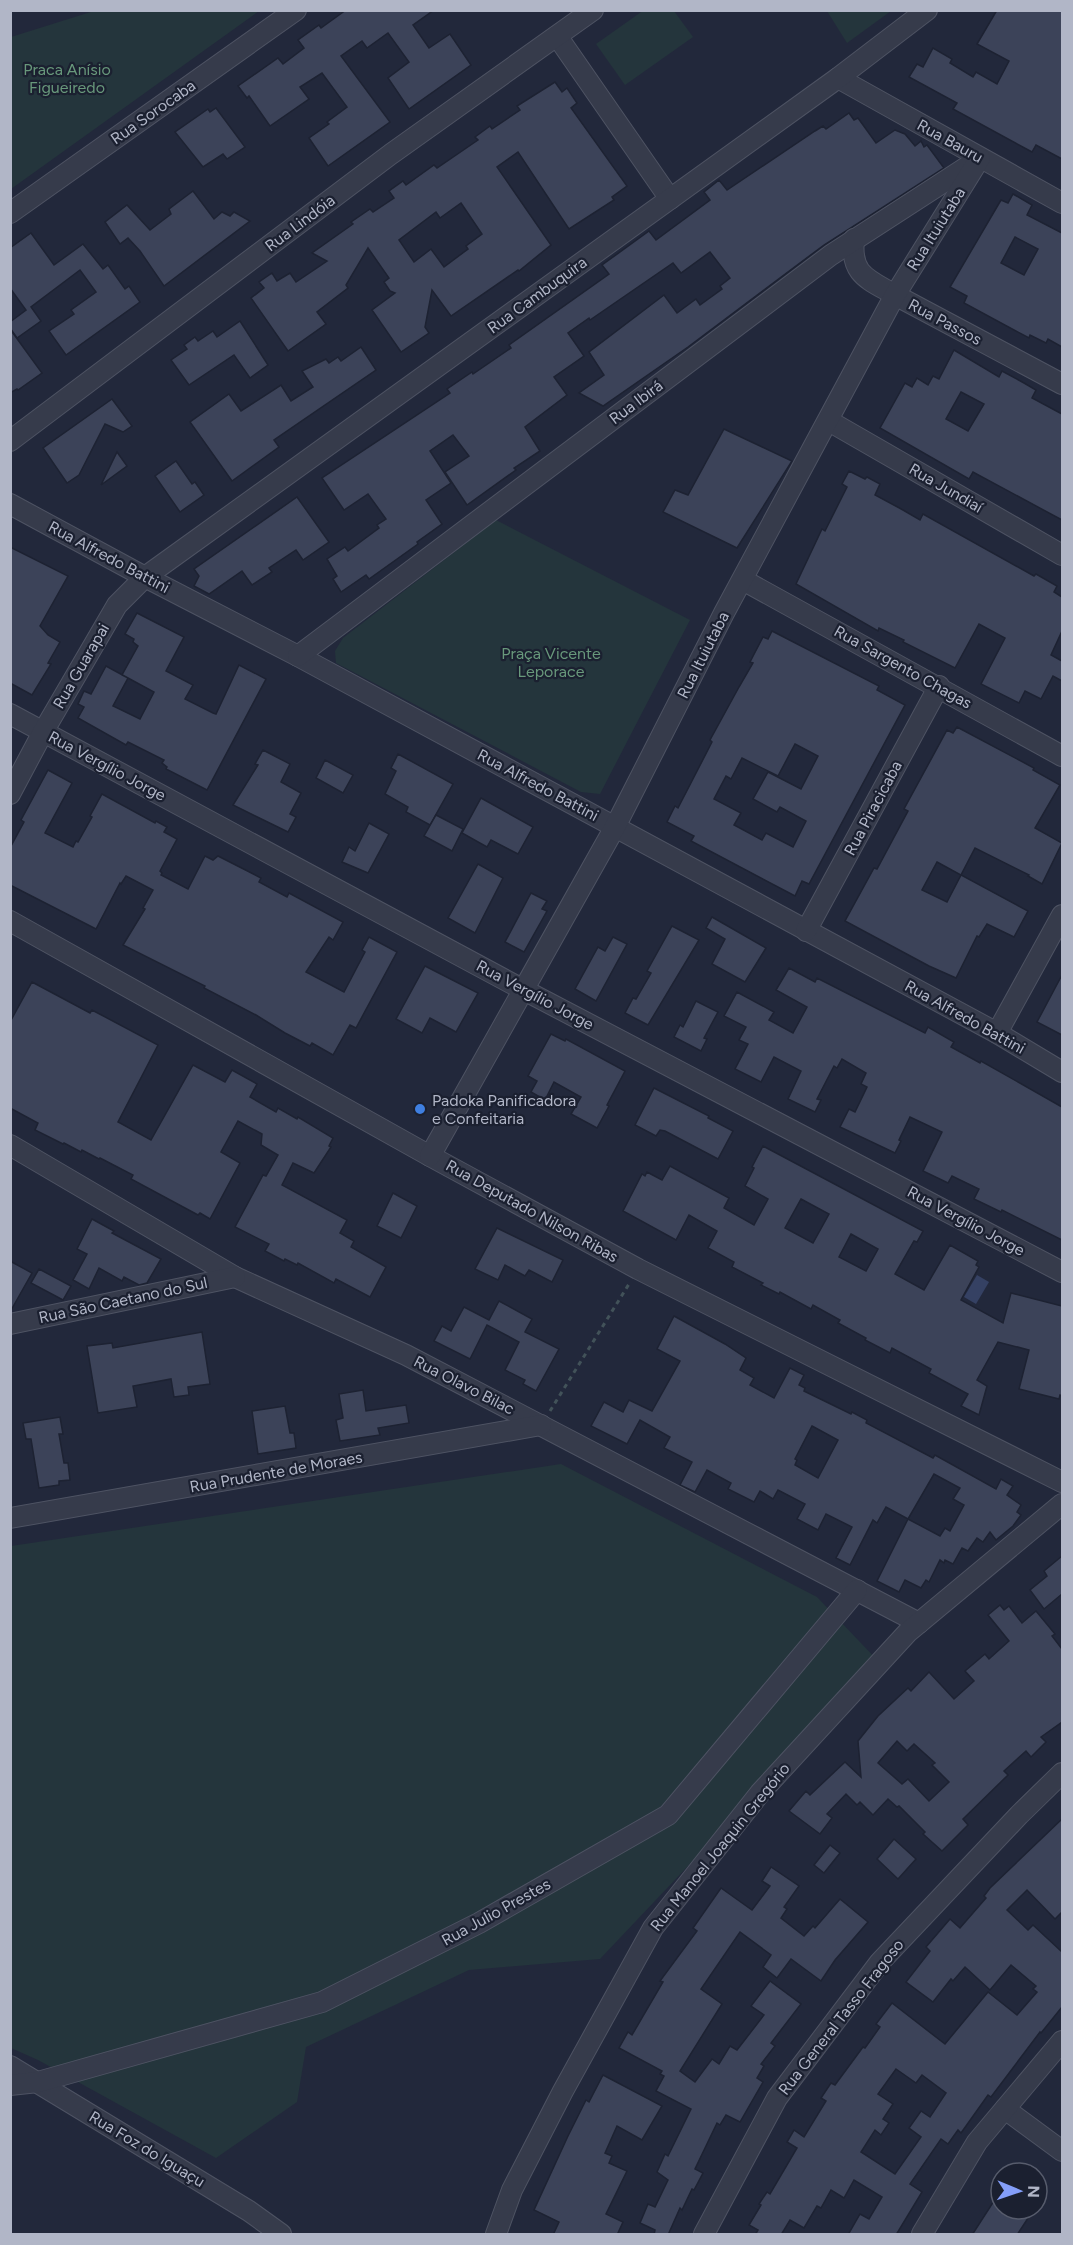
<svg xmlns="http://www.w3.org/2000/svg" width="1073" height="2245" viewBox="0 0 1073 2245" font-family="Figtree,sans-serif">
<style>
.green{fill:#24353c}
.water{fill:#354163}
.building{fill:#3c4359;stroke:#1d2232;stroke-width:1.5;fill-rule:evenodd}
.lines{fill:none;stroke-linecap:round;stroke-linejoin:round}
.minor-casing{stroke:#4e5363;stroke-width:22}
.path{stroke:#425259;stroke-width:3;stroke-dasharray:4.5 4.5;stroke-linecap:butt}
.minor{stroke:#363b4b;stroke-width:20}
.shop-dot{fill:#3f7fe0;stroke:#1b2030;stroke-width:2}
.labels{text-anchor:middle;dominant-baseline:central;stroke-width:4.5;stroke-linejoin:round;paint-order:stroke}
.park-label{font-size:16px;fill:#68987b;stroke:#1b2030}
.street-label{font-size:16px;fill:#b1b6c7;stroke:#1b2030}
.poi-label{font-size:16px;fill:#b1b6c7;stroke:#1b2030;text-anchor:start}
</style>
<rect width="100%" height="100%" fill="#22283b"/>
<!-- green -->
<g class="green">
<path d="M644 10 674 11 693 37 625 85 596 44Z"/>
<path d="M94 11H259L11 189V37Z"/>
<path d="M827 11H891L847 43Z"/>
<path d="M496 520 690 620 600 794 581 792 336 663 335 651 343 638Z"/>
<path d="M561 1464 817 1597 880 1663 600 1959 469 1970 306 2047 297 2102 216 2158 38 2060 11 2048V1546Z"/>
</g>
<!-- water -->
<path class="water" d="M977 1275 989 1282 976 1304 964 1297Z"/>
<!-- building -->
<g class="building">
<path d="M346 10H434L413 25 429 48 450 34 471 65 409 109 388 78 409 62 388 33 367 48 362 41 341 56 390 122 328 166 309 138 329 124 327 122 347 107 322 73 300 87 309 99 270 126 249 96 247 98 238 86 278 58 283 64 304 48 298 40 319 25 321 28Z"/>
<path d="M997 10H1062V159L1036 145 1032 152 953 109 957 103 909 77 917 64 923 67 933 48 952 59 950 63 973 77 976 72 997 84 1009 61 977 44Z"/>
<path d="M555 82 562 92 567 88 577 103 571 108 627 186 612 197 614 200 569 229 518 152 497 167 551 245 519 271 518 270 451 316 432 290 425 327 429 333 401 352 372 310 395 293 390 291 384 282 389 278 368 248 346 285 348 288 317 312 326 324 288 351 251 298 264 288 259 282 272 273 277 281 290 273 296 282 327 261 312 253 353 224 351 222 370 209 373 212 394 198 389 191 403 181 406 185 434 165 437 168 478 140 475 137 490 126 492 129 520 110 517 106ZM461 203 482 234 466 246 468 249 444 267 431 249 414 262 399 240 436 212 440 218Z"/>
<path d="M216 108 245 147 227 159 223 154 203 167 175 132 208 109 210 112Z"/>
<path d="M849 113 854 120 858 118 876 143 895 130 905 134 915 146 921 141 924 147 927 145 944 168 824 245 688 347 603 406 579 393 604 375 589 352 664 295 677 313 696 299 700 305 722 289 720 286 730 278 710 252 681 273 673 263 590 320 589 318 568 333 584 356 554 377 567 395 525 427 540 451 514 468 516 470 467 505 445 472 469 456 453 435 430 451 451 483 426 500 442 524 417 542 418 544 369 579 366 575 341 592 333 579 337 576 327 559 345 547 348 551 379 528 377 525 386 519 368 494 344 510 322 478 450 393 447 389 472 372 473 374 511 348 509 345 609 274 602 265 649 231 656 240 710 200 704 192 719 180 727 190 815 131 823 126 826 129Z"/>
<path d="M193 191 214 219 222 212 230 216 234 212 250 221 164 286 140 251 128 238 120 244 105 222 127 205 150 230 171 214 169 209Z"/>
<path d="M1013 194 1032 205 1027 215 1062 233V347L1048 339 1046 343 1030 335 1029 338 964 303 967 296 950 287 1001 200 1008 203ZM1015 237 1038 249 1024 275 1001 263Z"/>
<path d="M31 233 54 265 83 244 103 269 108 265 125 289 129 286 140 302 66 355 49 331 74 314 71 310 96 292 80 270 31 307 41 321 17 338 10 328V322L26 310 10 288V248Z"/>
<path d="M240 321 268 365 250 378 234 355 189 385 171 360 187 349 184 345 195 337 198 341 213 331 217 337Z"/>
<path d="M10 329 42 373 18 390 17 389 10 393Z"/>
<path d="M361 347 376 370 274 440 279 447 232 481 190 422 229 394 241 411 281 385 291 401 313 387 302 371 326 359 329 363 338 357 341 361Z"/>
<path d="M954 350 999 377 1002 371 1024 383 1036 390 1032 398 1062 414V520L973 472 969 479 880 428 905 383 912 387 917 378 928 385 933 376 939 379ZM961 392 984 404 968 431 946 419Z"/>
<path d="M112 399 132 426 123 432 105 424 79 475 67 483 43 448Z"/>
<path d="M724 429 792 461 737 548 663 512 675 490 688 495Z"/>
<path d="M117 452 127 466 101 485Z"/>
<path d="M176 461 192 484 195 482 204 495 180 512 155 476Z"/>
<path d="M849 471 865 479 867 477 880 484 875 495 903 510 920 520 923 514 1034 576 1036 574 1057 586 1054 592 1062 597V631L1051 655 1062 661V681L1053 676 1041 699 1025 691 1019 703 981 684 1005 638 979 624 955 668 903 642 904 640 879 628 878 631 796 584 822 529 825 531 847 487 842 484Z"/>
<path d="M297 497 329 542 303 560 296 550 269 568 272 572 252 585 242 571 209 594 194 586 199 576 194 569Z"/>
<path d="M10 547 68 576 40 626 48 635 60 642 48 663 51 664 32 695 10 683Z"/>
<path d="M137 613 184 637 166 671 193 685 185 699 213 713 216 714 239 665 266 679 207 790 166 769 167 767 162 763 164 760 128 742 126 745 78 718 84 707 78 704 84 691 91 694 106 666 128 678 122 675 138 646 133 642 134 639 125 634ZM128 678 154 692 140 719 113 706Z"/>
<path d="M772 631 879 686 877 690 905 705 809 884 802 881 795 896 691 841 694 836 667 822 675 806 678 808 712 742 710 740 739 687 753 663 750 662 763 637 768 639ZM795 744 818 756 801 789 768 772 753 799 777 812 780 807 806 821 793 847 766 833 762 840 734 825 741 813 714 799 726 776 731 779 742 758 778 776Z"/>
<path d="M957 727 1034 768 1033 770 1060 785 1035 828 1062 843 1042 884 1028 876 1029 875 975 848 961 875 1028 911 1014 937 987 924 979 937 977 936 956 978 929 966 845 921 874 868 877 869 908 811 904 809 947 730 953 733ZM937 862 961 875 947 902 922 890Z"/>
<path d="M263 750 290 764 281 782 301 793 290 814 296 817 288 832 233 805 258 765 255 764Z"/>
<path d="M398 754 453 784 430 825 406 812 408 807 385 794 396 771 391 768Z"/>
<path d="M325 760 353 775 343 793 316 778Z"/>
<path d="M48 770 72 783 45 833 73 847 76 841 78 842 92 817 90 816 102 794 155 823 156 821 167 827 164 832 177 839 160 871 162 873 161 875 188 889 205 856 213 860 218 856 261 878 259 882 287 897 289 893 343 922 333 940 329 937 306 972 344 992 365 952 362 950 369 937 397 952 356 1028 350 1025 333 1055 312 1043 310 1046 285 1033 256 1015 204 988 205 986 123 945 145 909 143 908 153 890 126 876 121 884 120 883 96 929 10 885V848L24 822 21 820Z"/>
<path d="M481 798 533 827 518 854 491 840 487 847 462 833Z"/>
<path d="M436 815 463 829 452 851 424 836Z"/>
<path d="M369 823 389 834 368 873 342 862 349 847 355 851Z"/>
<path d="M478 864 503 878 475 933 448 918Z"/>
<path d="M531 893 547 901 542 909 547 911 524 952 505 942Z"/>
<path d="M712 917 766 948 745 982 712 964 725 939 706 928Z"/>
<path d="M672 926 699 940 648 1025 625 1013 633 998 636 999 651 973 647 971Z"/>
<path d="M613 937 627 944 596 1001 575 989 598 947 605 951Z"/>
<path d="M425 966 478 993 456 1032 430 1018 422 1033 396 1019Z"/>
<path d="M789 968 815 982 817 978 925 1033 928 1027 954 1042 951 1047 980 1063 981 1061 1062 1107V1240L1002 1210 1001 1212 974 1199 979 1189 952 1176 948 1183 923 1171 942 1132 910 1117 899 1140 901 1141 895 1153 840 1127 849 1109 855 1112 867 1087 861 1084 866 1073 842 1059 837 1068 834 1066 817 1099 821 1100 815 1112 788 1099 801 1071 774 1057 761 1082 735 1069 748 1044 739 1040 746 1027 724 1016 737 992 774 1012 769 1020 793 1033 807 1007 776 990Z"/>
<path d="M1062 975V1035L1037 1022Z"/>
<path d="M32 982 90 1013 92 1010 158 1045 118 1122 151 1140 193 1065 225 1082 232 1070 257 1084 250 1097 276 1112 278 1108 297 1119 298 1117 333 1138 329 1146 331 1147 314 1173 293 1163 282 1185 347 1220 340 1233 354 1241 351 1247 386 1267 370 1297 336 1279 334 1283 298 1263 297 1265 285 1259 284 1261 265 1251 269 1244 235 1227 263 1175 266 1176 278 1155 261 1145 262 1134 238 1121 221 1152 240 1163 210 1219 200 1213 198 1215 131 1179 133 1175 100 1158 99 1159 82 1150 81 1152 64 1143 63 1144 35 1130 38 1123 10 1108V1022Z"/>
<path d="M696 1001 718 1012 704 1038 707 1039 701 1051 674 1037 680 1025 683 1027Z"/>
<path d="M551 1034 565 1041 566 1039 625 1071 607 1105 609 1106 597 1128 571 1114 581 1097 554 1082 545 1100 531 1092 537 1081 528 1076Z"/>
<path d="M654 1088 709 1116 708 1118 733 1131 718 1159 665 1131 660 1130 656 1136 635 1125Z"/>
<path d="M763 1146 923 1231 917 1242 914 1241 895 1274 924 1290 950 1245 978 1261 976 1265 979 1267 961 1300 1003 1323 1011 1293 1062 1306V1396L1060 1395 1059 1399 1019 1389 1029 1350 998 1342 977 1380 987 1386 979 1415 961 1406 968 1394 929 1373 931 1369 892 1348 890 1353 865 1340 866 1338 838 1323 840 1320 813 1305 811 1309 780 1292 779 1294 761 1285 763 1283 732 1267 734 1262 708 1248 717 1231 689 1215 676 1240 623 1211 642 1174 645 1176 647 1172 662 1180 670 1166 729 1198 724 1208 754 1225 768 1199 745 1186 754 1168 752 1167ZM801 1199 829 1214 813 1243 785 1228ZM851 1234 878 1249 866 1271 839 1257Z"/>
<path d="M393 1193 417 1206 401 1238 377 1226Z"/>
<path d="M92 1219 114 1231 112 1233 161 1259 147 1283 139 1285 124 1277 122 1281 99 1268 89 1289 73 1280 87 1254 77 1249Z"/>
<path d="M497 1228 563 1260 552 1282 529 1270 525 1276 505 1265 498 1280 475 1269Z"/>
<path d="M10 1261 32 1273 10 1312Z"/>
<path d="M39 1269 71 1286 63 1300 31 1283Z"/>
<path d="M499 1301 532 1319 525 1332 559 1349 536 1391 523 1384 525 1380 505 1370 519 1342 487 1325 470 1359 434 1341 442 1326 451 1331 464 1307 489 1320Z"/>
<path d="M674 1316 725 1344 746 1358 740 1370 754 1378 750 1385 774 1398 790 1368 804 1375 799 1385 805 1388 804 1391 851 1414 852 1412 867 1420 866 1423 933 1458 935 1455 996 1489 1001 1479 1013 1486 1007 1495 1021 1505 1017 1512 1021 1515 1013 1526 996 1540 990 1532 983 1542 977 1538 968 1551 962 1548 953 1564 945 1560 944 1563 940 1560 929 1582 926 1580 921 1588 905 1580 899 1592 877 1581 908 1519 940 1536 945 1528 950 1531 964 1505 953 1499 960 1488 934 1474 908 1519 886 1507 877 1523 873 1520 850 1565 836 1558 852 1527 826 1514 818 1530 797 1519 805 1504 778 1490 773 1499 760 1491 754 1502 728 1489 731 1483 707 1470 695 1492 680 1485 692 1462 664 1448 670 1437 640 1420 627 1444 591 1426 604 1402 623 1412 629 1400 652 1411 680 1361 657 1349ZM812 1426 838 1440 818 1478 795 1465 797 1460 795 1459Z"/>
<path d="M202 1332 210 1384 188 1387 189 1395 174 1397 171 1379 133 1386 137 1407 98 1413 87 1346 112 1343 113 1348Z"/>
<path d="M363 1390 366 1411 406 1405 409 1423 378 1428 380 1435 340 1441 336 1420 343 1418 339 1394Z"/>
<path d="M285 1406 290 1433H294L296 1448 258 1454 252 1411Z"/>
<path d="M60 1417 63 1434H59L64 1463H68L70 1480 59 1481V1485L39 1488 31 1439H26L23 1423Z"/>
<path d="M1062 1556V1594L1044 1609 1030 1590 1047 1576 1044 1571Z"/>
<path d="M1000 1605 1004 1610 1009 1606 1022 1623 1036 1611 1055 1634 1052 1636 1062 1649V1722L1041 1737 1046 1742 1031 1757 1026 1751 1004 1771 1008 1775 963 1819 968 1825 942 1851 923 1834 925 1832 899 1806 897 1807 888 1799 873 1815 860 1802 857 1805 846 1794 827 1814 832 1818 820 1834 789 1811 806 1791 810 1795 845 1762 861 1777 858 1741 878 1716 908 1688 911 1691 929 1672 954 1699 974 1681 965 1671 985 1654 989 1659 1009 1641 988 1615ZM897 1741 907 1751 914 1744 935 1763 932 1765 949 1782 929 1801 908 1779 902 1784 878 1763Z"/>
<path d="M1062 1819V1912L1055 1919 1027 1890 1007 1910 1028 1930 1033 1925 1062 1952V2007L1041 2033 1040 2032 991 2097 988 2095 961 2133 958 2130 948 2144 941 2139 910 2184 922 2192 896 2235H848L860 2214 869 2219 882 2197 854 2180 844 2198 831 2190 821 2208 817 2206 804 2228 790 2220 781 2235H755L758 2230 749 2225 761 2205 759 2204 767 2192 770 2194 797 2148 787 2142 794 2130 804 2137 826 2101 821 2098 831 2083 835 2085 863 2047 865 2048 880 2027 876 2024 892 2003 945 2044 988 1992 1017 2015 1037 1992 1033 1989 1036 1986 1011 1965 990 1990 965 1967 953 1981 951 1979 933 2002 906 1982 930 1951 926 1947 950 1919 960 1928 986 1898 984 1896 990 1888ZM896 2069 916 2083 922 2075 946 2093 930 2117 921 2111 909 2128 921 2137 895 2174 861 2152 875 2130 881 2135 889 2123 883 2119 893 2104 878 2094Z"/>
<path d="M894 1839 916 1859 898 1879 877 1859Z"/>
<path d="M830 1845 840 1853 824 1873 814 1865Z"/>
<path d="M771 1867 799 1886 784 1907 787 1909 781 1918 804 1936 813 1926 815 1928 840 1899 868 1922 835 1960 821 1981 791 1959 777 1978 763 1967 771 1955 740 1932 701 1989 722 2004 680 2071 695 2082 712 2059 719 2064 730 2046 737 2050 764 2015 751 2006 770 1981 801 2004 771 2043 775 2046 761 2064 764 2066 757 2078 763 2082 740 2122 726 2115 720 2125 717 2123 695 2169 703 2173 694 2190 692 2189 682 2210 680 2208 668 2235H654L655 2230 640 2223 648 2204 655 2207 668 2180 657 2172 665 2154 668 2156 691 2109 656 2091 664 2076 660 2074 662 2071 619 2048 628 2032 632 2035 663 1982 660 1981 697 1931 693 1928 721 1888 752 1910 770 1886 762 1881Z"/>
<path d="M603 2075 662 2106 642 2140 617 2126 605 2153 612 2156 609 2163 627 2171 606 2214 623 2222 617 2235H553L559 2222 534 2210 568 2136 586 2100 589 2102Z"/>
<path d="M1001 2190V2209H1034L1017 2235H972Z"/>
</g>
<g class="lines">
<defs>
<g id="minor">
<path d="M557 36 670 199"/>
<path d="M838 78 1062 203"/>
<path d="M10 213 296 10"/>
<path d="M854 239C850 275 868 279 895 295L1062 384"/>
<path d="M829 421 1062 555"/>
<path d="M10 441 391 154 593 10"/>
<path d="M10 504 145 577 298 656 997 1033 1062 1072"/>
<path d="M743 580 1062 756"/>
<path d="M298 656 831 255 976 161"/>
<path d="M10 714 522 989 1062 1272"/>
<path d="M10 794 43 732 117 605 145 577 838 78 927 10"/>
<path d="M10 921 430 1156 638 1269 1062 1482"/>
<path d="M806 931 939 686"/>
<path d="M997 1033 1062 915"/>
<path d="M10 1145 235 1277 406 1355 919 1623"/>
<path d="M430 1156 615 827 724 613 895 295 980 158"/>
<path d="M10 1324 235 1277"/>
<path d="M10 1518 541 1425"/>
<path d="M10 2066 249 2211 281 2234"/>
<path d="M10 2085 38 2082 322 2002 479 1923 668 1815 857 1590"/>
<path d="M1005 2109 1062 2151"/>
<path d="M496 2234 512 2190 563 2091 653 1928 760 1793 908 1632 1062 1504"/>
<path d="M704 2234 777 2098 880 1962 1019 1815 1062 1773"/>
<path d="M922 2234 977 2142 1062 2041"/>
</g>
</defs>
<!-- minor casing -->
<use href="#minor" class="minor-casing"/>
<!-- path -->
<path class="path" d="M550 1411 629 1284"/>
<!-- minor -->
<use href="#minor" class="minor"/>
</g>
<!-- markers -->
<circle class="shop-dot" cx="420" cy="1109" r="6"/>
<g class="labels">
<!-- park labels -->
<g class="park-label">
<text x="67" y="69">Praca Anísio<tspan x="67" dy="18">Figueiredo</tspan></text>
<text x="551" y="653">Praça Vicente<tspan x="551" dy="18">Leporace</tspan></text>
</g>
<!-- street labels -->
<g class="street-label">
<text transform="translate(153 112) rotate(-35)">Rua Sorocaba</text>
<text transform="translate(950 141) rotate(29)">Rua Bauru</text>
<text transform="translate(300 223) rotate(-37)">Rua Lindóia</text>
<text transform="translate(936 229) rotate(-58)">Rua Ituiutaba</text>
<text transform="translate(537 295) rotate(-36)">Rua Cambuquira</text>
<text transform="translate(945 322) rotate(28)">Rua Passos</text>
<text transform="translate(636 402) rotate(-37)">Rua Ibirá</text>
<text transform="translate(946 488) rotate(30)">Rua Jundiaí</text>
<text transform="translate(109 557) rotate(28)">Rua Alfredo Battini</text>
<text transform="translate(703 655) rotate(-63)">Rua Ituiutaba</text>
<text transform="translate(81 666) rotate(-60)">Rua Guarapai</text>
<text transform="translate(903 667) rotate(29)">Rua Sargento Chagas</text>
<text transform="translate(107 766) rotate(28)">Rua Vergílio Jorge</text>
<text transform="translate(538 785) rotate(28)">Rua Alfredo Battini</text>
<text transform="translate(873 808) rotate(-62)">Rua Piracicaba</text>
<text transform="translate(535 995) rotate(28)">Rua Vergílio Jorge</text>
<text transform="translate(965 1017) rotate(29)">Rua Alfredo Battini</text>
<text transform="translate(532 1211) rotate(29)">Rua Deputado Nilson Ribas</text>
<text transform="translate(966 1221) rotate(28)">Rua Vergílio Jorge</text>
<text transform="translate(123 1300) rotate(-12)">Rua São Caetano do Sul</text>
<text transform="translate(464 1385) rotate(27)">Rua Olavo Bilac</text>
<text transform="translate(276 1472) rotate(-10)">Rua Prudente de Moraes</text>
<text transform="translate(720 1847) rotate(-51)">Rua Manoel Joaquin Gregório</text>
<text transform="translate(496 1912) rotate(-29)">Rua Julio Prestes</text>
<text transform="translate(841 2017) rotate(-52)">Rua General Tasso Fragoso</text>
<text transform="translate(147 2149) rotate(31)">Rua Foz do Iguaçu</text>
</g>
<!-- poi labels -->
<g class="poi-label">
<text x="432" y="1100">Padoka Panificadora<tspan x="432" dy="18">e Confeitaria</tspan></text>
</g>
</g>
<!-- border -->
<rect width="1073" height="2245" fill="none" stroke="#b1b6c7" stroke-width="24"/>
<!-- north arrow -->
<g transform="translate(1019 2191) rotate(92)"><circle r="28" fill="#1b2030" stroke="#575c6c" stroke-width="1.5"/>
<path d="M0-4.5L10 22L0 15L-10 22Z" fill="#849ef9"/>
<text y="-9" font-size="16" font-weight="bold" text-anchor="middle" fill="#b1b6c7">N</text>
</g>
</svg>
